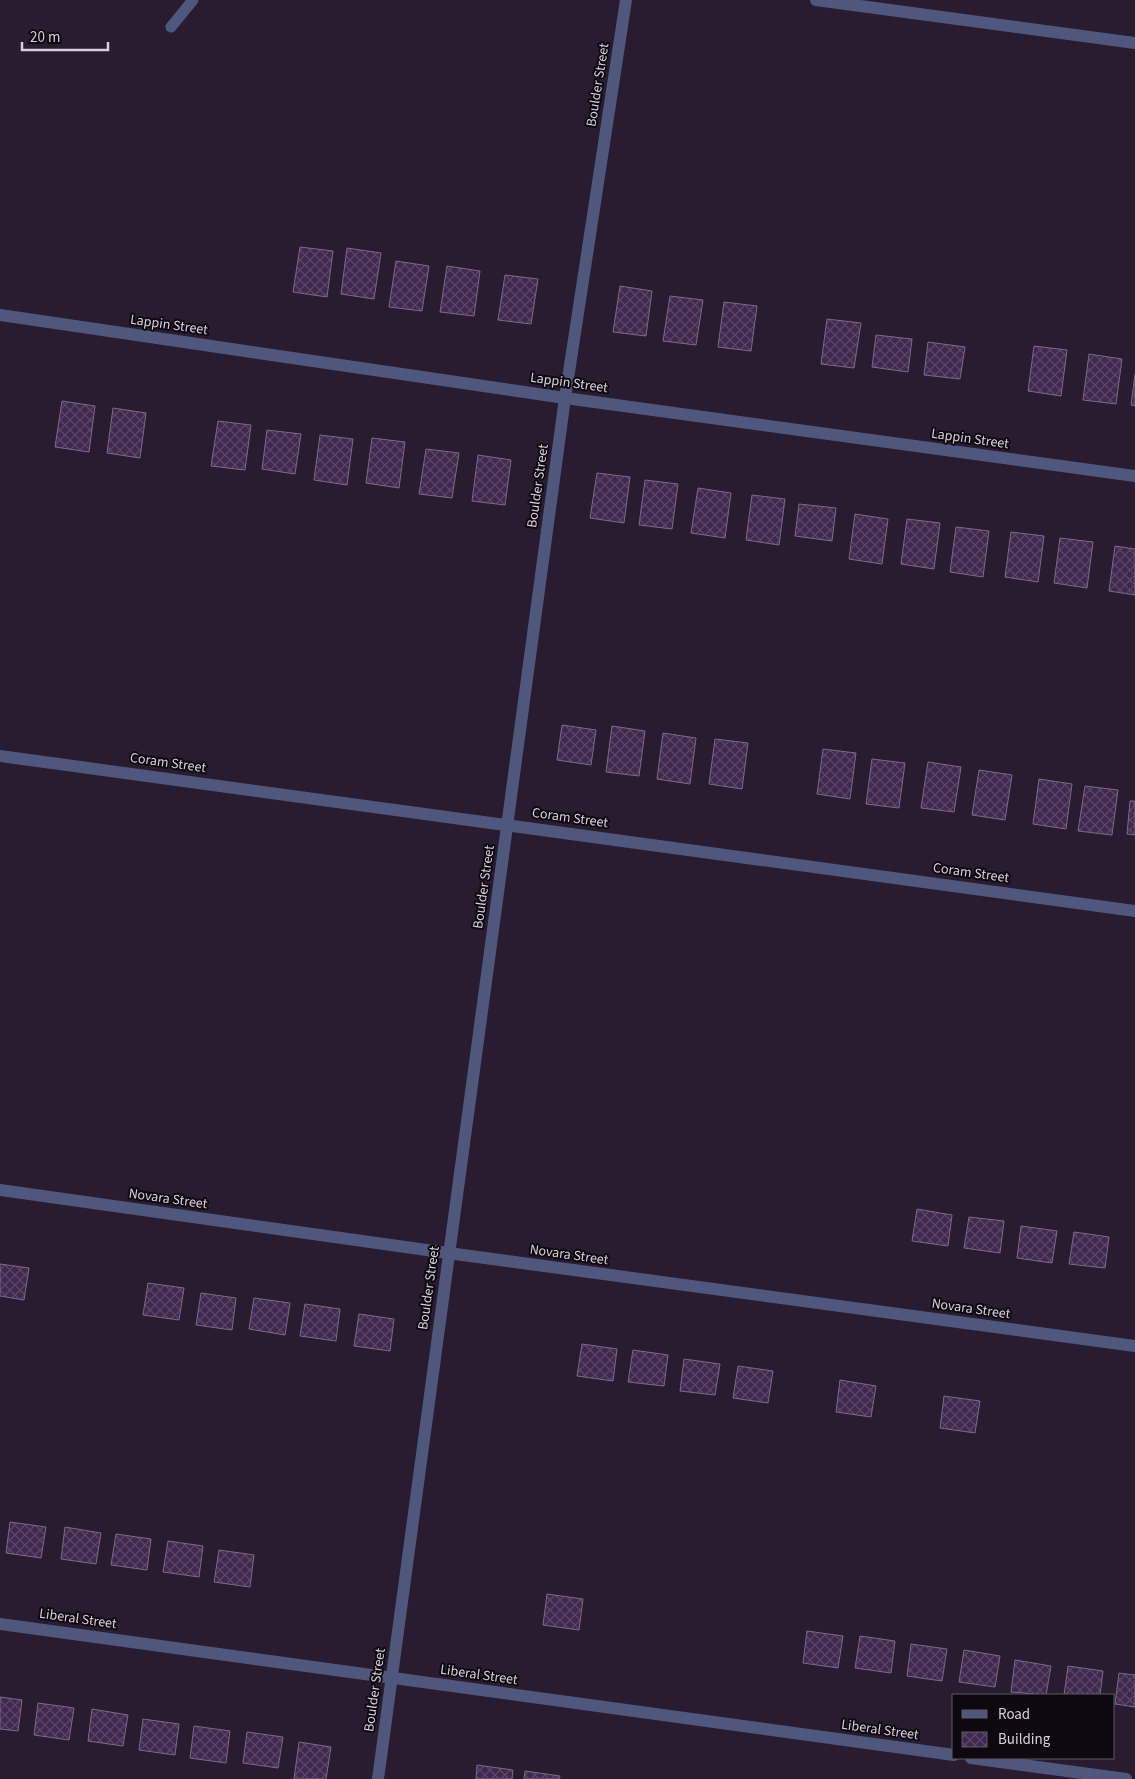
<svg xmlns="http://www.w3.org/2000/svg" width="1135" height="1779" viewBox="0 0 1135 1779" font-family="'Source Sans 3',sans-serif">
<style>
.building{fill:url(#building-cross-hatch);stroke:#7a6c85}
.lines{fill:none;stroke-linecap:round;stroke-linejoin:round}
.lane{stroke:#4f587c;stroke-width:11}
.street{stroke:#4f587c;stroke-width:12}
.labels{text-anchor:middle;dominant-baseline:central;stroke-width:4;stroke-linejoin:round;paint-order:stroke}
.street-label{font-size:14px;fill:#d8cfdd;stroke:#0e0911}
</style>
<defs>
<pattern id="building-cross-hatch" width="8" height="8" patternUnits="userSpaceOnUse" patternTransform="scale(1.25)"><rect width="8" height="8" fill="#40284f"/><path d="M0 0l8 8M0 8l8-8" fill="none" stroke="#5b4668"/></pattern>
</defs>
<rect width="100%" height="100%" fill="#291c30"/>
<!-- building -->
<g class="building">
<path d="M300 247 333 251 327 297 293 292Z"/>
<path d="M347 248 381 253 374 299 341 294Z"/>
<path d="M396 261 429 266 422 311 389 307Z"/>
<path d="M447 266 480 271 474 316 440 312Z"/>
<path d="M505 275 538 279 531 324 498 320Z"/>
<path d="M620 286 652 291 646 336 613 332Z"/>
<path d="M670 296 703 300 696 345 663 341Z"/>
<path d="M724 302 757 306 751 351 718 347Z"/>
<path d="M827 319 861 323 854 368 821 364Z"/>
<path d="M876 335 912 339 908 372 872 367Z"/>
<path d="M928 342 965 347 960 379 924 375Z"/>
<path d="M1034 346 1067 350 1061 396 1028 391Z"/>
<path d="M1089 354 1122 359 1116 404 1083 400Z"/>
<path d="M1135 374V406L1131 405Z"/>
<path d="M62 401 95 406 89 452 55 447Z"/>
<path d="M113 408 146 413 140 458 107 453Z"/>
<path d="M218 421 251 425 245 470 211 466Z"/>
<path d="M267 430 301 434 295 474 262 469Z"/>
<path d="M320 435 353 439 347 485 314 480Z"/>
<path d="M372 438 405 442 399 488 366 483Z"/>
<path d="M426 449 459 453 452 498 419 494Z"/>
<path d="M478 455 511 460 505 505 472 501Z"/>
<path d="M597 473 630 477 624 523 590 518Z"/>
<path d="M645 480 678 484 672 529 639 525Z"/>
<path d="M698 488 731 493 725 538 691 533Z"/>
<path d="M752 495 785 499 779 545 746 540Z"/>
<path d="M799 504 836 508 832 541 795 536Z"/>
<path d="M855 514 888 519 882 564 849 559Z"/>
<path d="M907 519 940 523 934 569 901 564Z"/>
<path d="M956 527 989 531 983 577 950 572Z"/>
<path d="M1011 532 1044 536 1038 582 1005 577Z"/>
<path d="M1060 538 1093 542 1087 588 1054 583Z"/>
<path d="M1115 546 1135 549V595L1109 591Z"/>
<path d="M562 725 596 730 591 765 557 760Z"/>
<path d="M612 726 645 731 639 776 606 772Z"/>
<path d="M663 733 696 738 690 784 657 779Z"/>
<path d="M715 739 748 743 742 789 709 784Z"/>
<path d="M823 749 856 753 850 799 817 794Z"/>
<path d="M872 759 905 763 899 808 866 804Z"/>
<path d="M928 762 961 767 954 812 921 808Z"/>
<path d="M979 770 1012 775 1005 820 972 815Z"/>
<path d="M1039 779 1072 784 1066 829 1033 824Z"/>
<path d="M1085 786 1118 790 1112 835 1078 831Z"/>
<path d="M1130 801H1135V835L1127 834Z"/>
<path d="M917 1209 952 1215 948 1246 912 1241Z"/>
<path d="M969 1217 1004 1221 1000 1253 964 1248Z"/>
<path d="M1021 1226 1057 1231 1052 1263 1017 1258Z"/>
<path d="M1074 1232 1109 1237 1105 1268 1069 1264Z"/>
<path d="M0 1264 29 1268 24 1300 0 1296Z"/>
<path d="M148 1283 184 1288 179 1320 143 1315Z"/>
<path d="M201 1293 236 1298 232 1330 196 1325Z"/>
<path d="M254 1298 290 1303 285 1335 249 1329Z"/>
<path d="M305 1304 340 1309 336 1341 300 1336Z"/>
<path d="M359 1314 394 1319 390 1351 354 1346Z"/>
<path d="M582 1344 617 1349 613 1381 577 1376Z"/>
<path d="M633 1350 668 1355 664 1386 628 1382Z"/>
<path d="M684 1359 720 1364 715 1395 680 1391Z"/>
<path d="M738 1366 773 1371 768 1403 733 1398Z"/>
<path d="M840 1380 876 1386 871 1417 836 1412Z"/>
<path d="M944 1396 980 1401 975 1433 940 1428Z"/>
<path d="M10 1522 46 1527 41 1558 6 1553Z"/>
<path d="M65 1527 101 1533 96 1564 61 1559Z"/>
<path d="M116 1534 151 1539 147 1570 111 1565Z"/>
<path d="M168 1541 203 1546 199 1577 163 1572Z"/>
<path d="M219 1550 254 1555 250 1587 214 1582Z"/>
<path d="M547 1594 583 1599 579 1630 543 1625Z"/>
<path d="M807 1631 843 1636 838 1668 803 1663Z"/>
<path d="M860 1636 895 1641 891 1673 855 1668Z"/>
<path d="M911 1644 947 1649 942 1681 907 1676Z"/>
<path d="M964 1650 1000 1656 995 1687 959 1682Z"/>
<path d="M1015 1660 1051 1666 1046 1695 1011 1692Z"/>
<path d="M1068 1666 1103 1671 1100 1695H1064Z"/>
<path d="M1119 1673 1135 1675V1707L1115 1704Z"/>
<path d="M0 1697 22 1700 18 1731 0 1729Z"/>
<path d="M38 1703 74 1708 69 1740 34 1735Z"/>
<path d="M92 1709 128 1715 123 1746 88 1741Z"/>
<path d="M143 1719 179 1724 175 1755 139 1750Z"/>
<path d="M194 1726 230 1731 226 1763 190 1758Z"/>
<path d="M247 1732 283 1737 278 1768 243 1763Z"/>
<path d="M299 1742 331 1747 326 1779H294Z"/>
<path d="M477 1765 513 1770 512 1779H476Z"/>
<path d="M525 1771 560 1776 559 1779H524Z"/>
</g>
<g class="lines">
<!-- lane -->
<path class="lane" d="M171 27 193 0"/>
<!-- street -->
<g class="street">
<path d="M816 0 1135 43"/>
<path d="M0 315 565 398 1135 476"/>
<path d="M0 756 1135 911"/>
<path d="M0 1190 448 1253 1135 1346"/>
<path d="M0 1624 954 1755"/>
<path d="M971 1758 1126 1779"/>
<path d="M378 1779 565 398 626 0"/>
</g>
</g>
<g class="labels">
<!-- street labels -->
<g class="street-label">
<text transform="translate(598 85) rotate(-81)">Boulder Street</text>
<text transform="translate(169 325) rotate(8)">Lappin Street</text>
<text transform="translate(569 383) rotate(8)">Lappin Street</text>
<text transform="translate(970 439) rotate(8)">Lappin Street</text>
<text transform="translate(538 486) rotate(-82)">Boulder Street</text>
<text transform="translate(168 763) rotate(8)">Coram Street</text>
<text transform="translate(570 818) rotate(8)">Coram Street</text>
<text transform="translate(971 873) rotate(8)">Coram Street</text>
<text transform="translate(484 887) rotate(-82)">Boulder Street</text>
<text transform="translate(168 1199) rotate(8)">Novara Street</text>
<text transform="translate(569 1255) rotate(8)">Novara Street</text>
<text transform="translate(429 1288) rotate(-82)">Boulder Street</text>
<text transform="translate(971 1309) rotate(8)">Novara Street</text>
<text transform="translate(78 1619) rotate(8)">Liberal Street</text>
<text transform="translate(479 1675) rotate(8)">Liberal Street</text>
<text transform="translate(375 1690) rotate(-82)">Boulder Street</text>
<text transform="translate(880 1730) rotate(8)">Liberal Street</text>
</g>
</g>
<!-- legend -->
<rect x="952" y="1694" width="162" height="65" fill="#0e0911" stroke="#5f5863"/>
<rect x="962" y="1710" width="25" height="8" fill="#4f587c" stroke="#5f5863"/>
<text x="998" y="1719" font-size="15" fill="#d8cfdd">Road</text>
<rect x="962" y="1732" width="25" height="15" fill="url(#building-cross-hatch)" stroke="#5f5863"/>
<text x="998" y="1744" font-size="15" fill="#d8cfdd">Building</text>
<!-- scale -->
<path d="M22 42v8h86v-8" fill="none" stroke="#d8cfdd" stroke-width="2.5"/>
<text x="30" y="42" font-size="15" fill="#d8cfdd" stroke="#0e0911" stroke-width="4" paint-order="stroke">20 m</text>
</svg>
